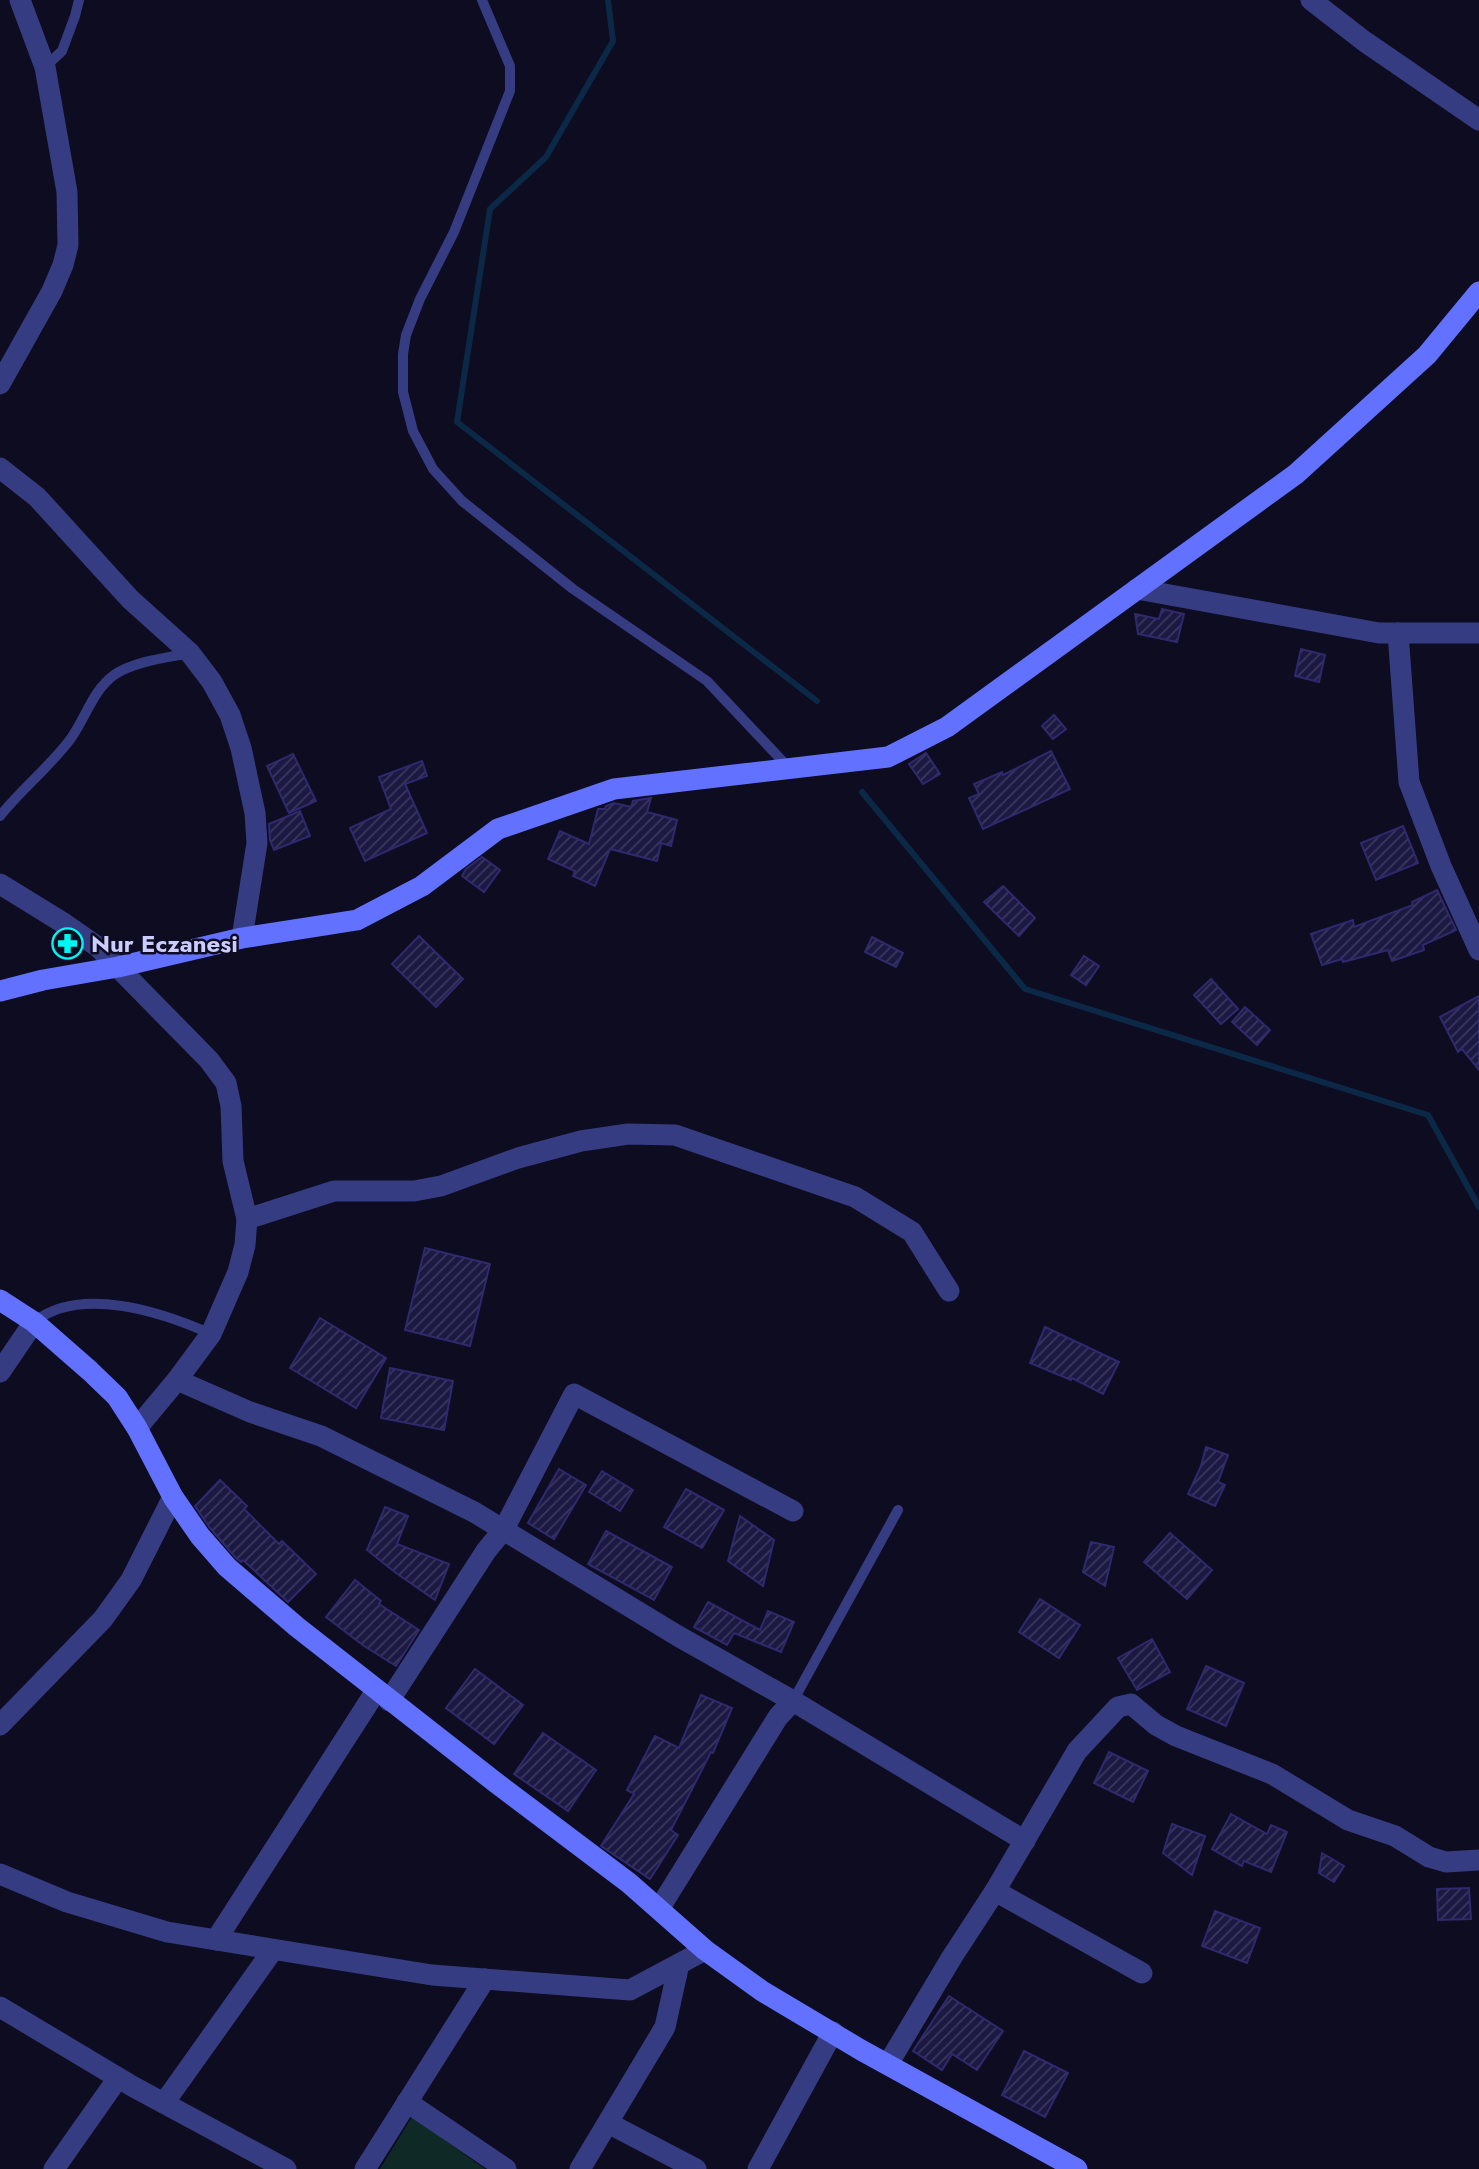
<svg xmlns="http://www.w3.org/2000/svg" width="1479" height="2169" viewBox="0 0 1479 2169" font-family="Jost,sans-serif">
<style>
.green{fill:#0f2a26}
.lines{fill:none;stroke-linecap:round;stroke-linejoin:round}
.stream{stroke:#0b2946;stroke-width:6}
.building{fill:url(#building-hatch);stroke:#2f296e;stroke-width:2}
.lane{stroke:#363c81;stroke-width:10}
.street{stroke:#363c81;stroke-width:21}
.secondary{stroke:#6271ff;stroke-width:21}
.labels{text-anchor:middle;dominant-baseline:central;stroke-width:5;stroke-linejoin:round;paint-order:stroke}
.poi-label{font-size:24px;font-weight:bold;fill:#cbccff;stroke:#0d0c20;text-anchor:start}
</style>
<defs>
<pattern id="building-hatch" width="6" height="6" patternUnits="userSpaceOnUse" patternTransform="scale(1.75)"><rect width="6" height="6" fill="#1b1842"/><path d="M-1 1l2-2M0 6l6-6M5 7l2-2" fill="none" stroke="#3b385e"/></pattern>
</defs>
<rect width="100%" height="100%" fill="#0d0c20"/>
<!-- green -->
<path class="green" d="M412 2117 485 2169H380Z"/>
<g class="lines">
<!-- stream -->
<g class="stream">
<path d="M608 0 613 41 546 157 490 209 457 422 817 701"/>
<path d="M862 792 1025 989 1428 1115 1479 1207"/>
</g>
</g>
<!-- building -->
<g class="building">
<path d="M1162 609 1184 614 1177 642 1138 634 1135 614 1159 619Z"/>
<path d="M1301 649 1325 655 1319 682 1295 676Z"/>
<path d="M1054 715 1066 729 1053 739 1042 726Z"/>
<path d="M1051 751 1070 789 983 829 969 798 979 794 974 784 1002 772 1003 775Z"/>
<path d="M926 753 940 774 923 784 909 764Z"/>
<path d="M293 754 316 801 289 813 267 766Z"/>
<path d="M422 761 427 776 405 784 427 833 365 861 350 828 391 809 379 777Z"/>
<path d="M651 798 647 812 677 820 671 846 661 843 657 861 610 849 595 886 573 876 575 871 548 859 560 831 589 844 598 809H605L606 806 614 803 631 807 633 801Z"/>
<path d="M300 811 310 836 274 850 270 840 269 824Z"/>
<path d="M1403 826 1418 863 1376 880 1361 843Z"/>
<path d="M482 857 500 870 484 892 462 876 466 869Z"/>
<path d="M1003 886 1035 918 1019 936 984 902Z"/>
<path d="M1437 890 1456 930 1423 945 1424 950 1392 961 1388 950 1343 962 1342 959 1322 965 1311 934 1353 920 1354 927 1413 905 1412 902Z"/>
<path d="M419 936 463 979 436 1007 392 964Z"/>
<path d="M872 937 903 953 896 967 865 952Z"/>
<path d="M1084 956 1099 966 1086 985 1071 975Z"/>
<path d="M1211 979 1238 1009 1221 1024 1194 995Z"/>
<path d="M1479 996V1070L1462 1049 1458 1052 1440 1017Z"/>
<path d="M1245 1007 1270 1030 1257 1045 1232 1022Z"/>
<path d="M425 1248 490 1264 470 1346 405 1330Z"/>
<path d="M320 1318 386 1358 356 1408 290 1368Z"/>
<path d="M1045 1327 1119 1362 1103 1394 1072 1378 1071 1380 1030 1363Z"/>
<path d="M390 1368 453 1381 444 1430 381 1418Z"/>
<path d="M1206 1447 1228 1455 1218 1482 1225 1485 1215 1506 1188 1494 1201 1466Z"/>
<path d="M559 1469 586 1485 554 1539 528 1523Z"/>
<path d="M602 1471 633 1490 620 1511 589 1492Z"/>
<path d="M220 1480 247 1506 244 1509 279 1544 282 1541 316 1574 288 1602 243 1560 241 1562 236 1558 210 1528 195 1506Z"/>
<path d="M686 1489 724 1510 702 1548 664 1527Z"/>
<path d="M385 1507 408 1516 397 1544 449 1564 435 1600 396 1573 367 1550Z"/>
<path d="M740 1516 774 1540 763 1586 728 1561Z"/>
<path d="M606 1531 672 1567 654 1600 588 1564Z"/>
<path d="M1170 1533 1212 1570 1187 1599 1144 1562Z"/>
<path d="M1091 1542 1114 1547 1105 1586 1083 1572Z"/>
<path d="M355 1580 381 1601 379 1604 419 1630 396 1666 364 1646 326 1617Z"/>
<path d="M1040 1599 1080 1625 1059 1658 1019 1632Z"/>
<path d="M708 1602 760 1630 768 1611 794 1622 781 1652 734 1633 727 1645 694 1627Z"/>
<path d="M1152 1639 1170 1672 1137 1690 1118 1658Z"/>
<path d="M1206 1666 1244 1683 1226 1726 1187 1709Z"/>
<path d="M475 1669 523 1705 494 1744 446 1708Z"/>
<path d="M701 1695 732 1708 713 1753 711 1752 671 1830 678 1835 650 1879 601 1846 634 1794 627 1790 655 1736 679 1748Z"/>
<path d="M543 1733 596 1770 568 1811 514 1774Z"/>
<path d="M1109 1752 1148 1771 1133 1802 1094 1783Z"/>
<path d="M1231 1814 1267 1834 1271 1825 1287 1832 1271 1872 1244 1861 1242 1866 1212 1849Z"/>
<path d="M1172 1824 1205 1836 1192 1875 1163 1853Z"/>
<path d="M1322 1853 1344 1866 1334 1882 1319 1873Z"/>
<path d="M1469 1888 1471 1919 1438 1920 1437 1889Z"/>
<path d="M1215 1911 1260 1928 1247 1963 1202 1946Z"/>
<path d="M949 1996 1003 2031 977 2070 952 2054 942 2070 913 2051Z"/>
<path d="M1024 2051 1068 2073 1045 2117 1002 2095Z"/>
</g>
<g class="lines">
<!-- lane -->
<g class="lane">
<path d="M482 0 510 66V91L454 232 420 299 406 335 403 354V392L413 431 433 469 462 501 573 589 707 681 789 768"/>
<path d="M45 67 62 51 75 16 79 0"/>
<path d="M0 816C21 790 48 768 69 741 85 720 92 691 114 675 135 661 166 658 190 653"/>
<path d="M34 1322C80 1285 162 1312 211 1334"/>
<path d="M793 1701 898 1510"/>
</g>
<!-- street -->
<g class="street">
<path d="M1311 0 1364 41 1479 120"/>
<path d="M0 384 52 291 63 265 68 245 67 192 45 67 20 0"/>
<path d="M0 468 37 497 130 599 190 653 212 682 230 715 241 748 255 813 257 843 242 938"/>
<path d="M1137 589 1379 633H1479"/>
<path d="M1398 633 1409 782 1441 866 1479 950"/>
<path d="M0 884 65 924 98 947 209 1060 226 1083 231 1106 233 1161 247 1219 245 1245 238 1272 211 1334 177 1380"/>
<path d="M247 1219 334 1191H414L441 1186 518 1158 581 1141 628 1134 675 1135 855 1197 912 1232 949 1291"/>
<path d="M0 1372 34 1322"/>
<path d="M137 1428 177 1380 250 1412 321 1436 474 1512 678 1636 793 1701 778 1717 659 1909"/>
<path d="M389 1701 486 1551 504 1529 574 1394 793 1511"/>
<path d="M793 1701 1025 1841"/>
<path d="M0 1725 103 1619 131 1580 173 1497"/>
<path d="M0 1874 67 1902 167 1932 432 1975 630 1990 705 1950"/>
<path d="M995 1891 1142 1973"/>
<path d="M216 1940 376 1691"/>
<path d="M0 2007 132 2086 286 2169"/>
<path d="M888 2064 952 1957 995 1891 1077 1751 1118 1707 1131 1704 1156 1725 1176 1736 1272 1774 1348 1820 1395 1836 1429 1857 1446 1862 1479 1860"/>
<path d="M407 2102 506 2169"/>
<path d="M164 2103 273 1950"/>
<path d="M608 2123 696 2169"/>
<path d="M54 2169 118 2078"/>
<path d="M365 2169 485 1979"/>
<path d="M580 2169 665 2027 679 1964"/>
<path d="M758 2169 833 2032"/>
</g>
<!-- secondary -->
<g class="secondary">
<path d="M0 991 43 980 118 967 242 938 357 920 422 886 498 829 614 789 888 757 947 727 1296 474 1427 355 1479 292"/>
<path d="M0 1300 34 1322 90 1371 117 1397 137 1428 173 1497 200 1536 227 1567 297 1627 495 1782 629 1883 705 1950 762 1991 861 2050 1077 2169"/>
</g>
</g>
<!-- icons -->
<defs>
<symbol id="pharmacy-ring" viewBox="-11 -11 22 22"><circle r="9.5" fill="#0d0c20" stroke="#00f6f2" stroke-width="1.5"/><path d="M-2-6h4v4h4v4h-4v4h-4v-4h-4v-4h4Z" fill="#00f6f2"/></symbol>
</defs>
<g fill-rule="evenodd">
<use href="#pharmacy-ring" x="50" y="926" width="35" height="35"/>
</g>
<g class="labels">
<!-- poi labels -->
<g class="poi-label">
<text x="91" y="943">Nur Eczanesi</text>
</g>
</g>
</svg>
